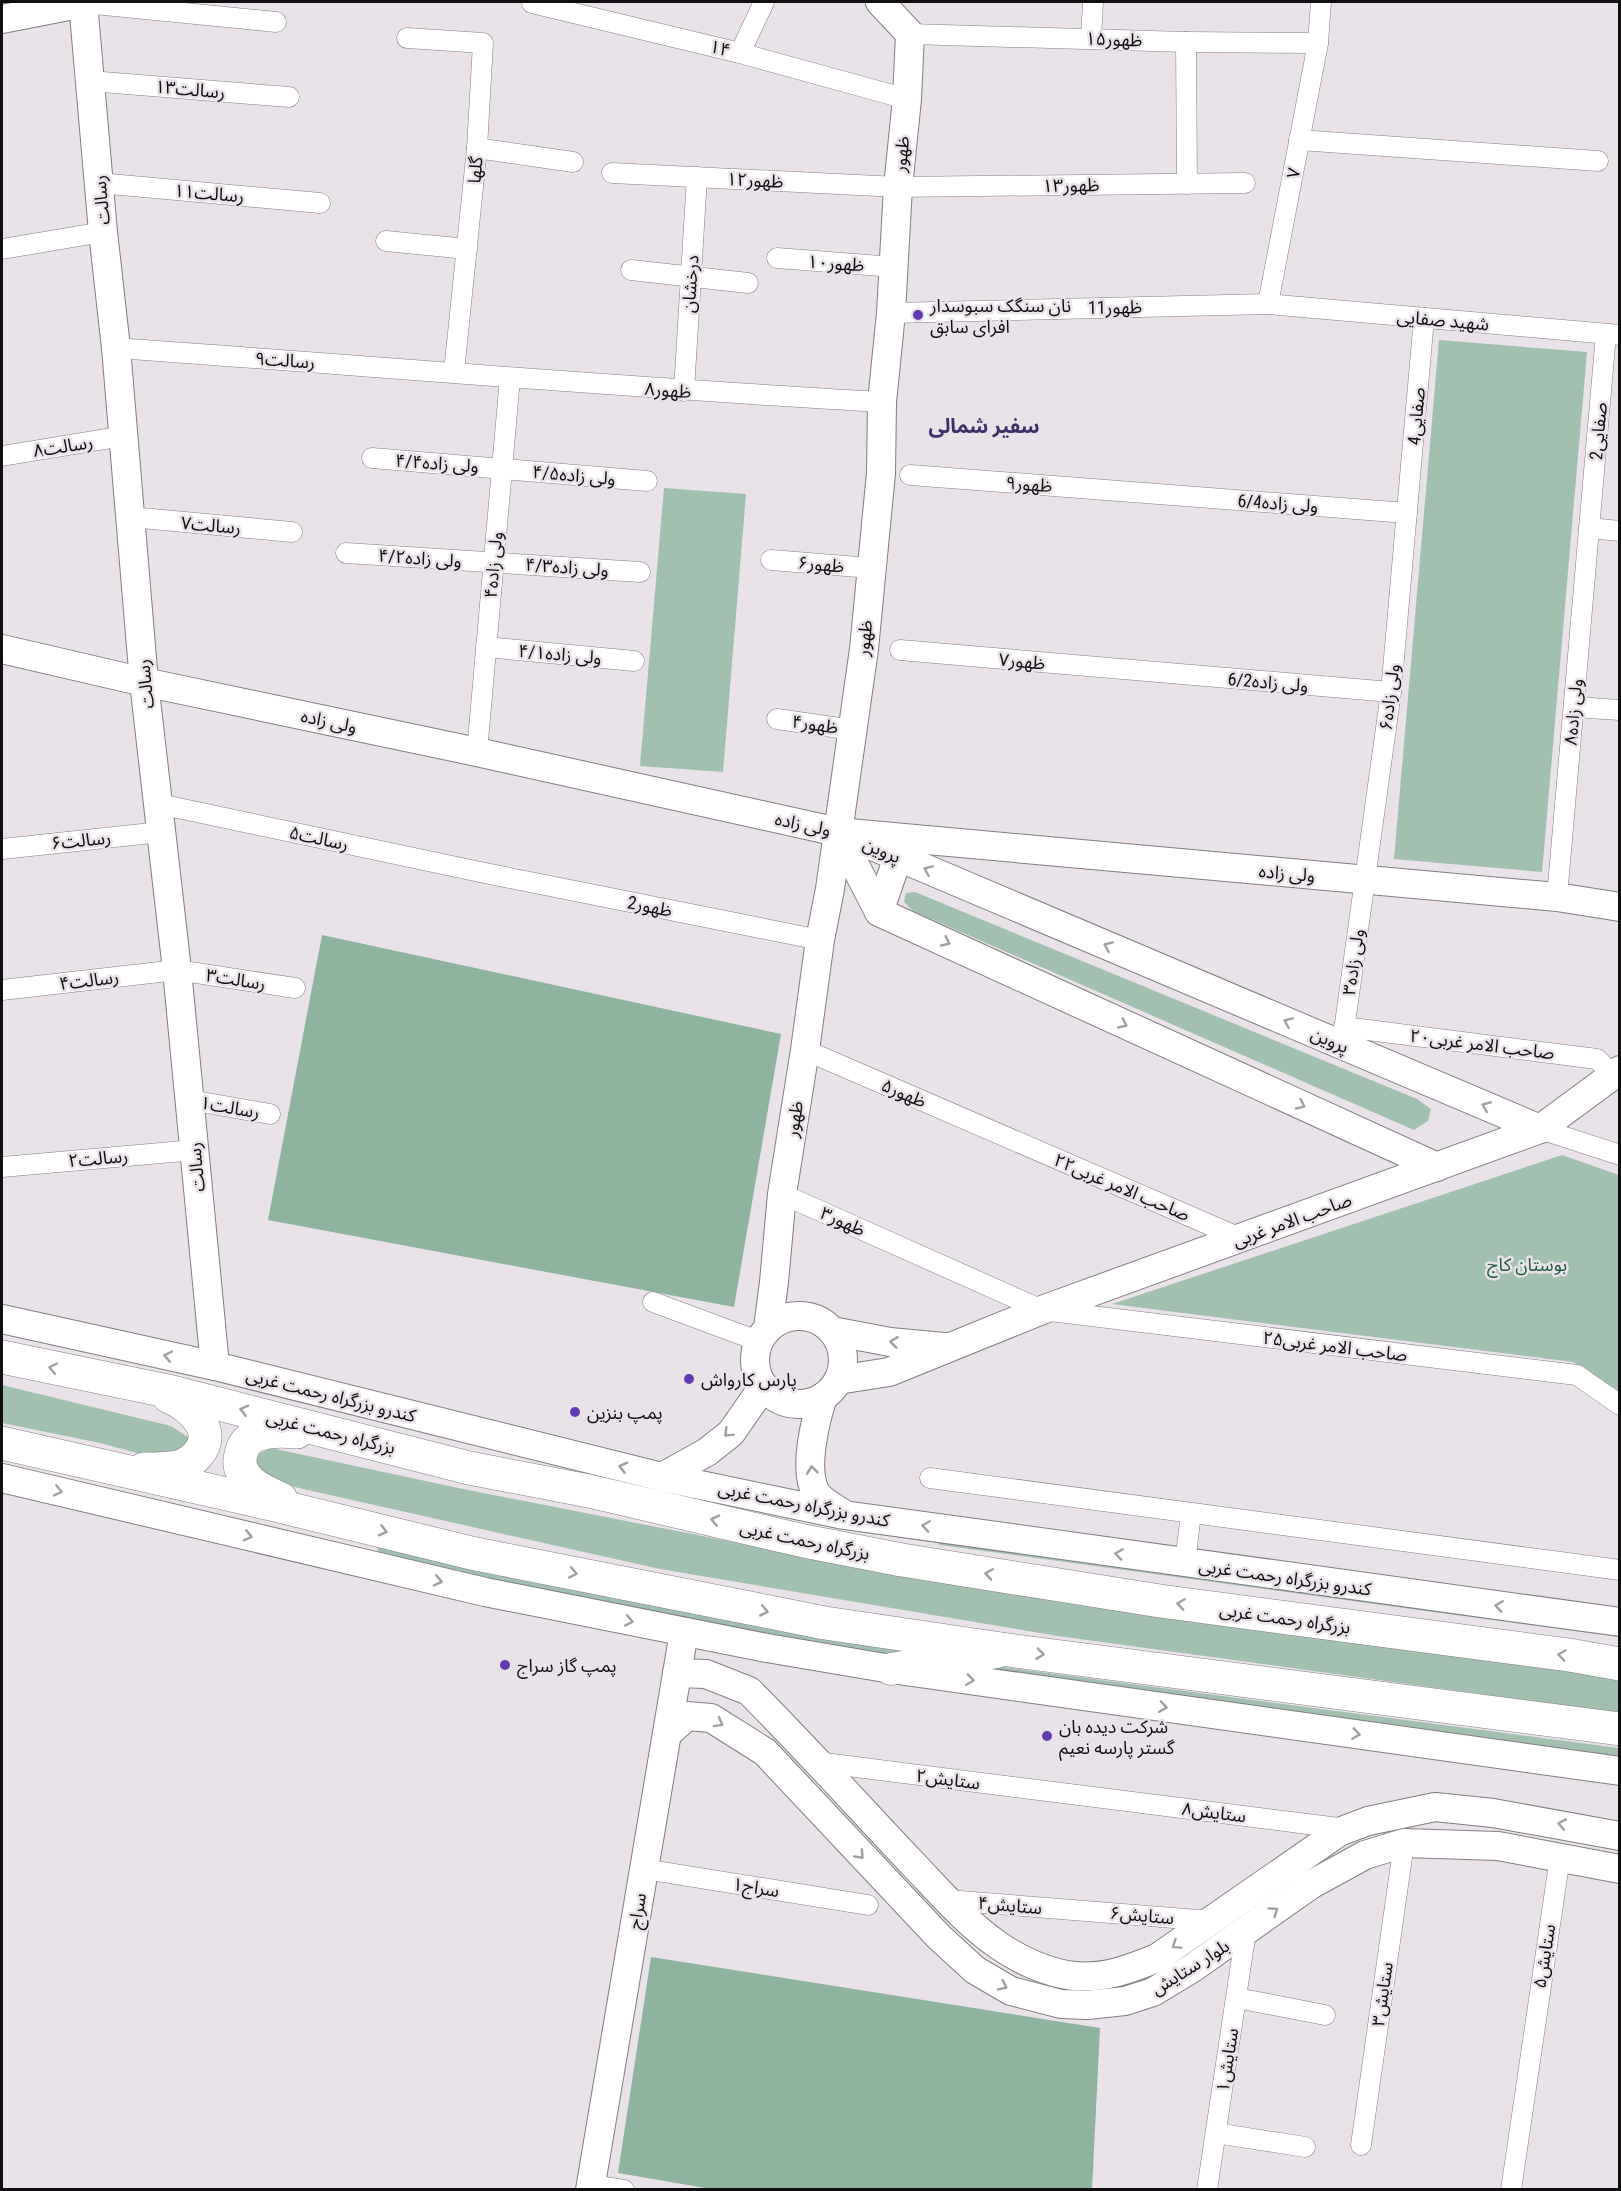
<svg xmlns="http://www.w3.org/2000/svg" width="1621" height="2191" viewBox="0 0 1621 2191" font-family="'Roboto Condensed','Noto Sans Arabic',sans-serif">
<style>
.green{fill:#a2c0b0}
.forest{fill:#8eb39f}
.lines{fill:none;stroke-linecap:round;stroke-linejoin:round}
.street-casing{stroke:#817c81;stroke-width:21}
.secondary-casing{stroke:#817c81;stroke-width:30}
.primary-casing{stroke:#817c81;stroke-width:33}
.highway-casing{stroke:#817c81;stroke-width:34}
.street{stroke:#fff;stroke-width:20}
.secondary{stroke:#fff;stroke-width:28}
.primary{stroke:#fff;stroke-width:32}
.highway{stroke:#fff;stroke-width:33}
.oneway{stroke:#9f9f9f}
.poi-dot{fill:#623ab2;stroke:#e9e2e8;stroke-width:2}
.labels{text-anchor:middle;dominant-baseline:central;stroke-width:5;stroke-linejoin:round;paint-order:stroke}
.street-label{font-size:18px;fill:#100e10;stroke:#e9e2e8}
.poi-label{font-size:18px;fill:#100e10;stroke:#e9e2e8;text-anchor:start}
.park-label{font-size:18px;fill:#19593e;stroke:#e9e2e8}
.neighbourhood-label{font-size:20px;font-weight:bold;fill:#3f2e6a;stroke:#e9e2e8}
</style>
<rect width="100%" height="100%" fill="#e9e2e8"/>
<!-- green -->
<g class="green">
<path d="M1439 340 1587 352 1542 872 1394 859Z"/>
<path d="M664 488 746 494 723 772 640 766Z"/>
<path d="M915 892 1417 1099 1431 1109 1428 1121 1414 1130 913 911 904 902 906 893Z"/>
<path d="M1562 1155 1619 1175V1391L1573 1362 1112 1304Z"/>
<path d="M2 1385 171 1426 191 1439 189 1448 159 1459 100 1443 2 1423Z"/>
<path d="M271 1448 463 1489 845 1564 1619 1677V1713L1058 1636 660 1569 303 1489 263 1479 255 1468 256 1455Z"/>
<path d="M932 1538 1619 1630V1637L940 1545Z"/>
<path d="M376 1546 911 1653 896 1659 604 1603 380 1554Z"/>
<path d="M987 1665 1619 1748V1758L971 1671Z"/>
</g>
<!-- forest -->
<g class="forest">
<path d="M322 935 781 1034 734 1307 268 1220Z"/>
<path d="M651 1957 1100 2028 1092 2189 717 2190 618 2173Z"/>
</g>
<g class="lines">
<defs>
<g id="street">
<path d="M84 3 276 22"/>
<path d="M532 3 740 53 907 99"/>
<path d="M910 34 1186 42 1318 43"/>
<path d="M407 38 483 43 477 148 454 372"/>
<path d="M1091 38 1093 2"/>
<path d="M1186 42 1187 184"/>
<path d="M740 53 764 2"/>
<path d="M90 81 289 97"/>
<path d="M1299 140 1598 161"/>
<path d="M477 148 573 162"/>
<path d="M612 173 898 187 1245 183"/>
<path d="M99 183 320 203"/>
<path d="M386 241 467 249"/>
<path d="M2 249 103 232"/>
<path d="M777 258 894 267"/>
<path d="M631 270 748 283"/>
<path d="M1268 304 1318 43 1321 2"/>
<path d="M891 313 1268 304 1620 335"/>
<path d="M116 348C371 366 627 388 882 402"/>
<path d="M684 391 697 177"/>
<path d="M2 456 124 436"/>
<path d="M372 458 647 481"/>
<path d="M910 475 1407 513"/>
<path d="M131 517 292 532"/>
<path d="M1589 528 1620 531"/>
<path d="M346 553 640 572"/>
<path d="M771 560 871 568"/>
<path d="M486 647 634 661"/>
<path d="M900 650 1391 692"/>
<path d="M1574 707 1620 710"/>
<path d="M777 719 853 730"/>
<path d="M477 752 510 378"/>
<path d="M159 804 480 872 820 940"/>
<path d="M2 849 161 832"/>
<path d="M1557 897 1606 334"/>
<path d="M2 990 177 970 295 988"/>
<path d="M1344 1027 1597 1059 1613 1075"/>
<path d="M1342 1045 1391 692 1424 318"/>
<path d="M805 1050 1240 1238"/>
<path d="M190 1100 270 1114"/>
<path d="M1540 1129 1620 1155"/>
<path d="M2 1167 195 1150"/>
<path d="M782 1194 1042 1310 1577 1375 1620 1405"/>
<path d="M653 1302 758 1341"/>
<path d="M930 1478 1620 1570"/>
<path d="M1185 1563 1191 1513"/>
<path d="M816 1762 1347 1829"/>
<path d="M644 1869 868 1905"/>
<path d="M947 1900 1211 1921"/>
<path d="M1237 1998 1325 2015"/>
<path d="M1216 2133 1305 2147"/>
<path d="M1361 2145 1404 1843"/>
<path d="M591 2185 624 2190"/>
<path d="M1207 2190 1246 1931"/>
<path d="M1511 2190 1560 1857"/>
</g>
<g id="secondary">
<path d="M83 2 103 232 116 348 144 682 177 970 215 1366"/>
<path d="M2 19 84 3"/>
<path d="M2 649 144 682 477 752 838 832 1557 897 1620 907"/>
<path d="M838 832 879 912 1437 1167"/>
<path d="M863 842 1540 1129"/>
<path d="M879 912 898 857"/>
<circle cx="799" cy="1360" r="44"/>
<path d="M2 1319 215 1366 662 1477 844 1515 1620 1622"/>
<path d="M768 1328 774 1282 782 1194 805 1050 820 940 830 889 864 649 881 473 882 402 891 313 898 187 907 99 910 34 880 2"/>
<path d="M832 1331 890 1342 944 1347"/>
<path d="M838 1380 889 1372 1042 1310 1540 1129 1620 1070"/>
<path d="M823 1397C815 1421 803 1470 816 1493 821 1501 835 1508 842 1513"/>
<path d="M662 1477 707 1452 731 1433 763 1387"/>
<path d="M2 1478 485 1592 767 1648 891 1669 1620 1771"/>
<path d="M677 1673 706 1674 749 1691C805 1747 858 1806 912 1863 939 1891 966 1923 998 1945 1019 1960 1048 1973 1074 1976 1104 1979 1130 1969 1157 1958L1339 1832 1368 1821 1435 1807 1493 1813 1620 1836"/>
<path d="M668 1733 687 1716 711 1718 765 1752 939 1937 975 1970 1011 1991 1061 2004 1087 2005 1125 2001 1153 1992 1191 1969 1312 1884 1365 1855 1404 1843 1498 1846 1620 1869"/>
<path d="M590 2190 684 1632"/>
</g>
<path id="primary" d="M891 1669 997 1652"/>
<g id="highway">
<path d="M2 1357 172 1392 469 1468 589 1491 804 1541 902 1560 1160 1601 1569 1655 1620 1664"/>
<path d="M2 1443 275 1505 471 1553 825 1623 1008 1650 1620 1729"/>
<path d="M144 1469C155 1469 167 1469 178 1467 185 1465 193 1460 198 1454 219 1430 189 1405 168 1396"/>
<path d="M281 1499C263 1491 234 1479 241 1454 243 1446 247 1439 255 1436 267 1430 284 1431 297 1432"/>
</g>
</defs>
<!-- street casing -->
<use href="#street" class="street-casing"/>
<!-- secondary casing -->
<use href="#secondary" class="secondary-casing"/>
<!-- primary casing -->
<use href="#primary" class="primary-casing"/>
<!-- highway casing -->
<use href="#highway" class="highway-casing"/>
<!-- street -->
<use href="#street" class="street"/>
<!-- secondary -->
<use href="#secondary" class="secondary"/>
<!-- primary -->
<use href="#primary" class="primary"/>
<!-- highway -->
<use href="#highway" class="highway"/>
</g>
<!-- one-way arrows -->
<defs><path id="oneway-chevron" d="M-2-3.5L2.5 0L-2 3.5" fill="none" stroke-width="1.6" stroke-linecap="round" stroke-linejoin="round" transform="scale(1.5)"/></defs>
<g class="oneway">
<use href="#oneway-chevron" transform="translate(928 870) rotate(-157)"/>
<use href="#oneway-chevron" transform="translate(946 942) rotate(25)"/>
<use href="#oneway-chevron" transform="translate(1108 946) rotate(-157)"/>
<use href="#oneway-chevron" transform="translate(1288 1022) rotate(-157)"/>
<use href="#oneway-chevron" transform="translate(1123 1024) rotate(25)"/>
<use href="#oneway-chevron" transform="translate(1301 1105) rotate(25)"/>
<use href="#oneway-chevron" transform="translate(1486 1106) rotate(-157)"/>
<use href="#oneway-chevron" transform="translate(894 1342) rotate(-173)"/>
<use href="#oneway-chevron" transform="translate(168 1356) rotate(-168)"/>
<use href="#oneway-chevron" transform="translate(53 1368) rotate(-168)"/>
<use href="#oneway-chevron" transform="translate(244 1410) rotate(-166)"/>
<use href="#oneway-chevron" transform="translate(728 1433) rotate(135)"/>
<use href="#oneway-chevron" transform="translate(623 1467) rotate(-166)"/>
<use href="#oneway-chevron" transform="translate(812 1470) rotate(-97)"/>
<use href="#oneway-chevron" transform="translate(58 1491) rotate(13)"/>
<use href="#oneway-chevron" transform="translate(715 1520) rotate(-167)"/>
<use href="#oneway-chevron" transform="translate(926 1526) rotate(-172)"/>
<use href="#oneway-chevron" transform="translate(383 1531) rotate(14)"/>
<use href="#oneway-chevron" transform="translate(248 1536) rotate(13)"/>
<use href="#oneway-chevron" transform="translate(1119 1554) rotate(-172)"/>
<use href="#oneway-chevron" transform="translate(573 1573) rotate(11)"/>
<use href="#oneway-chevron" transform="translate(989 1574) rotate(-171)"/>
<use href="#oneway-chevron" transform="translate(438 1581) rotate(13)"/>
<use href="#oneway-chevron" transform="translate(1181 1604) rotate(-172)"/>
<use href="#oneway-chevron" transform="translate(1499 1606) rotate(-172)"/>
<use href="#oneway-chevron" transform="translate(764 1611) rotate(11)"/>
<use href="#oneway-chevron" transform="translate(629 1621) rotate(11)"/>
<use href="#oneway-chevron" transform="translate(1040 1654) rotate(7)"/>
<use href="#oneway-chevron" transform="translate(1562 1655) rotate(-172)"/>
<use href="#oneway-chevron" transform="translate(970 1680) rotate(8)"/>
<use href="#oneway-chevron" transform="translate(1163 1707) rotate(8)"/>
<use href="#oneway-chevron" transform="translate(719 1723) rotate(29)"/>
<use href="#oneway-chevron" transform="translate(1356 1734) rotate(8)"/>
<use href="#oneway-chevron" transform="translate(1562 1824) rotate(-169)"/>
<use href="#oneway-chevron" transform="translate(860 1855) rotate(47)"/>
<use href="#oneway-chevron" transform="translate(1274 1911) rotate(-35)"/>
<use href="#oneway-chevron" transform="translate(1176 1945) rotate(146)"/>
<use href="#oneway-chevron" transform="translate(1003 1986) rotate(26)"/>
</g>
<!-- markers -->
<g class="poi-dot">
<circle cx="918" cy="315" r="6"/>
<circle cx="689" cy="1379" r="6"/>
<circle cx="575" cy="1412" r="6"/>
<circle cx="505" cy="1665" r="6"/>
<circle cx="1047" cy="1736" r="6"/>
</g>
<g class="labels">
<!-- street labels -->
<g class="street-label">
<text transform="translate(1114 39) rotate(2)">ظهور۱۵</text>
<text transform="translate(720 48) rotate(14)">۱۴</text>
<text transform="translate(190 89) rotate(5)">رسالت۱۳</text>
<text transform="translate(901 154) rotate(-84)">ظهور</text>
<text transform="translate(475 170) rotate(-85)">گلها</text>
<text transform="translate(1293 173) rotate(-79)">۷</text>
<text transform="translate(755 180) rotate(3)">ظهور۱۲</text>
<text transform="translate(1071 185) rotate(-1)">ظهور۱۳</text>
<text transform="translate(209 193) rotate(5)">رسالت۱۱</text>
<text transform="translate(101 200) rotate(-95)">رسالت</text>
<text transform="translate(836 263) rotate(4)">ظهور۱۰</text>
<text transform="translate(690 284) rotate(-86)">درخشان</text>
<text transform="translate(1115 307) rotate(-1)">11ظهور</text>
<text transform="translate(1443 320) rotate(5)">شهید صفایی</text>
<text transform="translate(285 360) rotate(4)">رسالت۹</text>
<text transform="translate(668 390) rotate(4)">ظهور۸</text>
<text transform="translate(1416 416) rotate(-85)">4صفایی</text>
<text transform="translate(1598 431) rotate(-85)">2صفایی</text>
<text transform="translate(63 446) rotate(-9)">رسالت۸</text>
<text transform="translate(437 463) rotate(4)">ولی زاده۴/۴</text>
<text transform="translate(574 475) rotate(5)">ولی زاده۴/۵</text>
<text transform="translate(1029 484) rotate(4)">ظهور۹</text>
<text transform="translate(1278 503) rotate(4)">6/4ولی زاده</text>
<text transform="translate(211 525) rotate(5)">رسالت۷</text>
<text transform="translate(420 558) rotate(4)">ولی زاده۴/۲</text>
<text transform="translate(821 564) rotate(5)">ظهور۶</text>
<text transform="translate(493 565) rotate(-85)">ولی زاده۴</text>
<text transform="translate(567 567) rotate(4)">ولی زاده۴/۳</text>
<text transform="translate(864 638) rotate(-84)">ظهور</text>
<text transform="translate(560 654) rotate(5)">ولی زاده۴/۱</text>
<text transform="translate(1022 661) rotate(5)">ظهور۷</text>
<text transform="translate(1268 682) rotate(5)">6/2ولی زاده</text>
<text transform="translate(145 684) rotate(-96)">رسالت</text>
<text transform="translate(1389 697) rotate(-83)">ولی زاده۶</text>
<text transform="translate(1573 712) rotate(-85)">ولی زاده۸</text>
<text transform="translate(329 721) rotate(12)">ولی زاده</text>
<text transform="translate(815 724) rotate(8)">ظهور۴</text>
<text transform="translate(803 824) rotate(12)">ولی زاده</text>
<text transform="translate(319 838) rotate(12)">رسالت۵</text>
<text transform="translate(81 840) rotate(-6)">رسالت۶</text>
<text transform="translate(882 850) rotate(23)">پروین</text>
<text transform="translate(1287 873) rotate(5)">ولی زاده</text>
<text transform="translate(650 906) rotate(11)">2ظهور</text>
<text transform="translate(1353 962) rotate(-82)">ولی زاده۳</text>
<text transform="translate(236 979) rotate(9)">رسالت۳</text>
<text transform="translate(89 980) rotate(-7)">رسالت۴</text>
<text transform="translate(1330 1040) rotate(23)">پروین</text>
<text transform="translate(1482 1044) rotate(7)">صاحب الامر غربی۲۰</text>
<text transform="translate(904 1093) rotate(23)">ظهور۵</text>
<text transform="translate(230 1107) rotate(10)">رسالت۱</text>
<text transform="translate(794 1119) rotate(-81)">ظهور</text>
<text transform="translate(98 1158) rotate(-5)">رسالت۲</text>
<text transform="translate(196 1167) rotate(-95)">رسالت</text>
<text transform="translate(1122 1187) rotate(23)">صاحب الامر غربی٢٢</text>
<text transform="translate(1292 1220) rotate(-20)">صاحب الامر غربی</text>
<text transform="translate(843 1221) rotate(24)">ظهور۳</text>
<text transform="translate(1335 1346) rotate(7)">صاحب الامر غربی۲۵</text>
<text transform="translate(331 1395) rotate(14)">کندرو بزرگراه رحمت غربی</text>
<text transform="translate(331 1432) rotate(14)">بزرگراه رحمت غربی</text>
<text transform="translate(804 1504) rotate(11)">کندرو بزرگراه رحمت غربی</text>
<text transform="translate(805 1540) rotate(12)">بزرگراه رحمت غربی</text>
<text transform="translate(1285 1577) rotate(8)">کندرو بزرگراه رحمت غربی</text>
<text transform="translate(1285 1618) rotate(8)">بزرگراه رحمت غربی</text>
<text transform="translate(948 1779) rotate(7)">ستایش۲</text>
<text transform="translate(1214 1812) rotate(7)">ستایش۸</text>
<text transform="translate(756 1887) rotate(9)">سراج۱</text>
<text transform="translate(1010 1905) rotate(5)">ستایش۴</text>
<text transform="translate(637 1911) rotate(-81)">سراج</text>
<text transform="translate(1142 1915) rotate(5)">ستایش۶</text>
<text transform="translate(1544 1956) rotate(-81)">ستایش۵</text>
<text transform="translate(1190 1967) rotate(-32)">بلوار ستایش</text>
<text transform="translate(1382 1994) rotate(-82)">ستایش۳</text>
<text transform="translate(1227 2060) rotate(-81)">ستایش۱</text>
</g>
<!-- poi labels -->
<g class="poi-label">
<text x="930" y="305">نان سنگک سبوسدار<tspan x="930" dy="21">افرای سابق</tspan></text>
<text x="701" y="1379">پارس کارواش</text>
<text x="587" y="1412">پمپ بنزین</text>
<text x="517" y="1665">پمپ گاز سراج</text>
<text x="1059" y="1726">شرکت دیده بان<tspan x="1059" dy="21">گستر پارسه نعیم</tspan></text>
</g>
<!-- park labels -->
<g class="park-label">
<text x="1527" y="1264">بوستان کاج</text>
</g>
<!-- neighbourhood labels -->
<g class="neighbourhood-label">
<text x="984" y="426">سفیر شمالی</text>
</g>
</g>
<!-- border -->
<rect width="1621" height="2191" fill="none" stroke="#100e10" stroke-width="6"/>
</svg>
